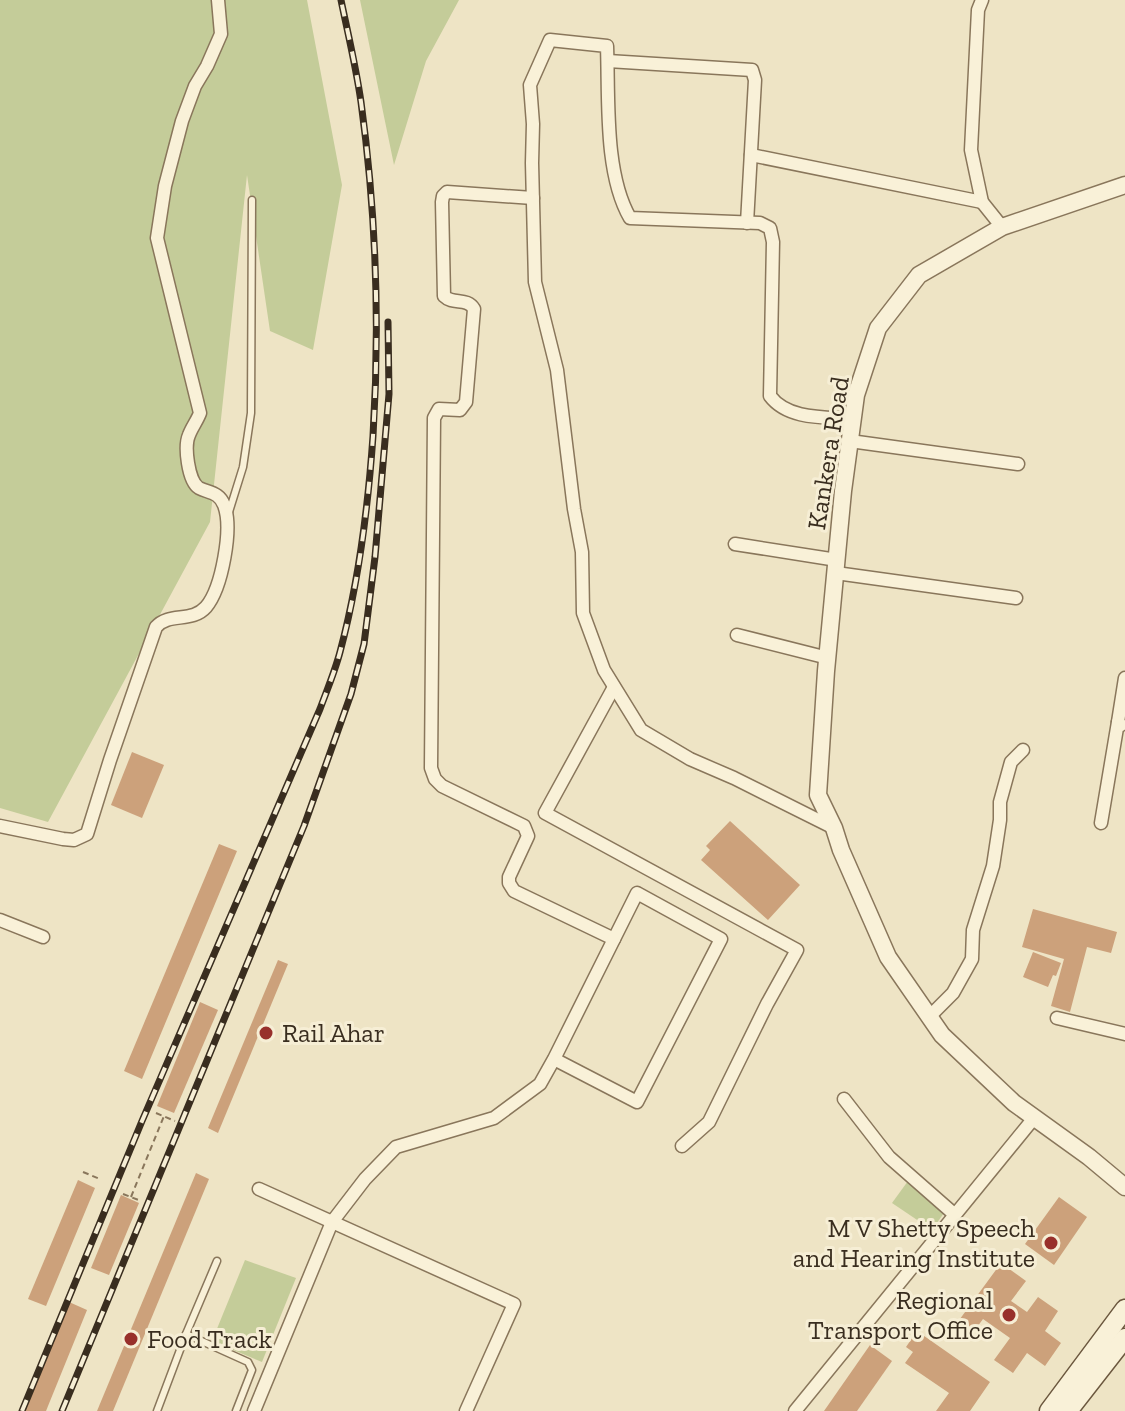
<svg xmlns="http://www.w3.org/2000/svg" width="1125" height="1411" viewBox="0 0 1125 1411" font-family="'Zilla Slab',serif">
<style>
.green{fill:#c4cc99}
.building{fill:#cca17b}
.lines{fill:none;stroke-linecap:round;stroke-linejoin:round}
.service-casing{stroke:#89765b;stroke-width:9}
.minor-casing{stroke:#89765b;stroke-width:15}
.tertiary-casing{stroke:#89765b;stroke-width:19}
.secondary-casing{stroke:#6b573e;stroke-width:21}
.path{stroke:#89765b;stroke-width:2;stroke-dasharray:6 4;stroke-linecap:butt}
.service{stroke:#f9f1d8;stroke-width:6}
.minor{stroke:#f9f1d8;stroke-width:12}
.tertiary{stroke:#f9f1d8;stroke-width:16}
.secondary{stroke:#f9f1d8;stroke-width:18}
.rail-casing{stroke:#392d1f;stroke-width:7}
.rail{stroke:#f6eed5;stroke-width:4;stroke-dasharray:12;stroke-linecap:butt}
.poi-dot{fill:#98302b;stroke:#f6eed5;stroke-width:3}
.labels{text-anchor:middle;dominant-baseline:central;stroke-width:6;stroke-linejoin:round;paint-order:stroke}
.street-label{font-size:26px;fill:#392d1f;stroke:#f6eed5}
.poi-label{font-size:26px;fill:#392d1f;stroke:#f6eed5;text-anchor:start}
</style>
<rect width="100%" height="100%" fill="#eee4c5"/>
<!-- green -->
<g class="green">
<path d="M0 0H307L342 185 313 350 270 331 247 175 210 522 48 822 0 808Z"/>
<path d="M360 0H459L426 61 394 165Z"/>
<path d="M908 1181 946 1210 932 1230 892 1203Z"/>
<path d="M245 1260 296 1278 262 1362 212 1341Z"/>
</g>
<!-- building -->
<g class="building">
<path d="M132 752 164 765 142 818 111 805Z"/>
<path d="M730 821 800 885 768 920 701 860 710 850 706 846Z"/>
<path d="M219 844 237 851 142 1079 124 1071Z"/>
<path d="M1033 909 1117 932 1111 953 1087 947 1070 1012 1051 1006 1064 959 1022 947Z"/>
<path d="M1033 952 1061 963 1056 976 1053 975 1048 987 1023 977Z"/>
<path d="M278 960 288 964 218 1133 208 1128Z"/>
<path d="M200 1002 218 1010 174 1113 157 1106Z"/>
<path d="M196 1173 209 1179 113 1411H97Z"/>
<path d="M78 1180 95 1188 46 1306 28 1299Z"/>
<path d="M121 1195 139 1203 109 1275 91 1268Z"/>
<path d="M1059 1197 1087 1217 1054 1265 1025 1244Z"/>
<path d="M1001 1263 1026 1281 1011 1301 1027 1312 1038 1297 1058 1311 1045 1331 1061 1343 1045 1366 1027 1353 1013 1373 994 1360 1010 1338 983 1319 972 1334 957 1323Z"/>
<path d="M69 1302 87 1310 46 1411H25Z"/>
<path d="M917 1331 990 1382 970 1411H936L949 1393 905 1363 913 1352 906 1347Z"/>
<path d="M870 1345 892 1361 857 1411H824Z"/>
</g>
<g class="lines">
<defs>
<g id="service">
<path d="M229 512 243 467 251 413 252 200"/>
<path d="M186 1334 217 1261"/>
<path d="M157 1411 186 1334 248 1362 252 1370 236 1411"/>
</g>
<g id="minor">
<path d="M982 0 978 10 971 150 982 202 1002 227"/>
<path d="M608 61 752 70 755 80 747 223"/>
<path d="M751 155 982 202"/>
<path d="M533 198 447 192 443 196 442 202 444 296C453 305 467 297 474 309L466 402 460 410 439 409 434 418 431 768 435 779 442 786 524 826 528 836 509 877V883L514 891 614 939"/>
<path d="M850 441 1018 464"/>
<path d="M735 544 837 560"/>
<path d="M836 573 1016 598"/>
<path d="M737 635 828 658"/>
<path d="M614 687 545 813 797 950 767 1004 709 1122 682 1146"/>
<path d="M1121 725 1118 722 1125 678"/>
<path d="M1101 823 1118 722"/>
<path d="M0 826 63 839 74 840 87 834 110 760 156 627C169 612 192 623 206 607 222 588 233 528 224 505 219 492 209 493 199 488 188 481 184 446 189 435 192 427 197 421 200 413L157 238 165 186 182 121 195 86 207 66 221 34 218 0"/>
<path d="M834 828 734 778 690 759 641 730 604 670 583 613 582 552 574 509 557 370 535 282 532 163 533 124 530 85 550 40 607 46C609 98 604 173 630 218L760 223 770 228 773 242 770 396C788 420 825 417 853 419"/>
<path d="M0 920 43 937"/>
<path d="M929 1017 953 993 972 959 973 930 993 866 1000 820V802L1011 762 1023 750"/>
<path d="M1057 1018 1125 1034"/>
<path d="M844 1099 889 1157 954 1214"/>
<path d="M259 1189 514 1304 466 1411"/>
<path d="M254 1411 332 1222 365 1179 396 1147 494 1118 540 1084 554 1059 637 893 721 939 637 1102 554 1059"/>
<path d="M795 1411 1034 1118"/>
</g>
<path id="tertiary" d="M1125 185 1002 227 919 275 878 328 856 395 843 491 826 671 818 795 834 828 841 850 888 957 942 1035 1014 1103 1089 1157 1125 1187"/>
<g id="secondary">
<path d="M1049 1411 1125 1309"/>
<path d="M1068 1411 1125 1338"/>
</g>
</defs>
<!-- service casing -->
<use href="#service" class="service-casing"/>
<!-- minor casing -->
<use href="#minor" class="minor-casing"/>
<!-- tertiary casing -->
<use href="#tertiary" class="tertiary-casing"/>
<!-- secondary casing -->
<use href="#secondary" class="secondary-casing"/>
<!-- path -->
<g class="path">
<path d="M156 1113 175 1121"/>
<path d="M83 1172 100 1179"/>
<path d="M123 1194 141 1201"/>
<path d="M131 1197 164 1116"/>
</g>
<!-- service -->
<use href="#service" class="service"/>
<!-- minor -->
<use href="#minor" class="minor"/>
<!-- tertiary -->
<use href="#tertiary" class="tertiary"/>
<!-- secondary -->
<use href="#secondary" class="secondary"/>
<defs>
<g id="rail">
<path d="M22 1411 142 1121 320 709C327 690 335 671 340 652 359 581 368 508 373 436 380 324 376 212 361 102 356 67 348 34 341 0"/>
<path d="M62 1411 304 826 351 694 364 644 375 557 389 394 388 322"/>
</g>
</defs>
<!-- rail casing -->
<use href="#rail" class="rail-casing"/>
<!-- rail -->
<use href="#rail" class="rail"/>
</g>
<!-- markers -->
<g class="poi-dot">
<circle cx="266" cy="1033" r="8"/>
<circle cx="1051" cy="1243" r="8"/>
<circle cx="1009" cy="1315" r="8"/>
<circle cx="131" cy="1339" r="8"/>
</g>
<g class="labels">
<!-- street labels -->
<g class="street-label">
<text transform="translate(828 453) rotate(-81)">Kankera Road</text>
</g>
<!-- poi labels -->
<g class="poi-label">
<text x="282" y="1033">Rail Ahar</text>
<text x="1035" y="1228" text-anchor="end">M V Shetty Speech<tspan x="1035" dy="30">and Hearing Institute</tspan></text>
<text x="993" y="1300" text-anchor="end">Regional<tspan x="993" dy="30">Transport Office</tspan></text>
<text x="147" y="1339">Food Track</text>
</g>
</g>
</svg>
